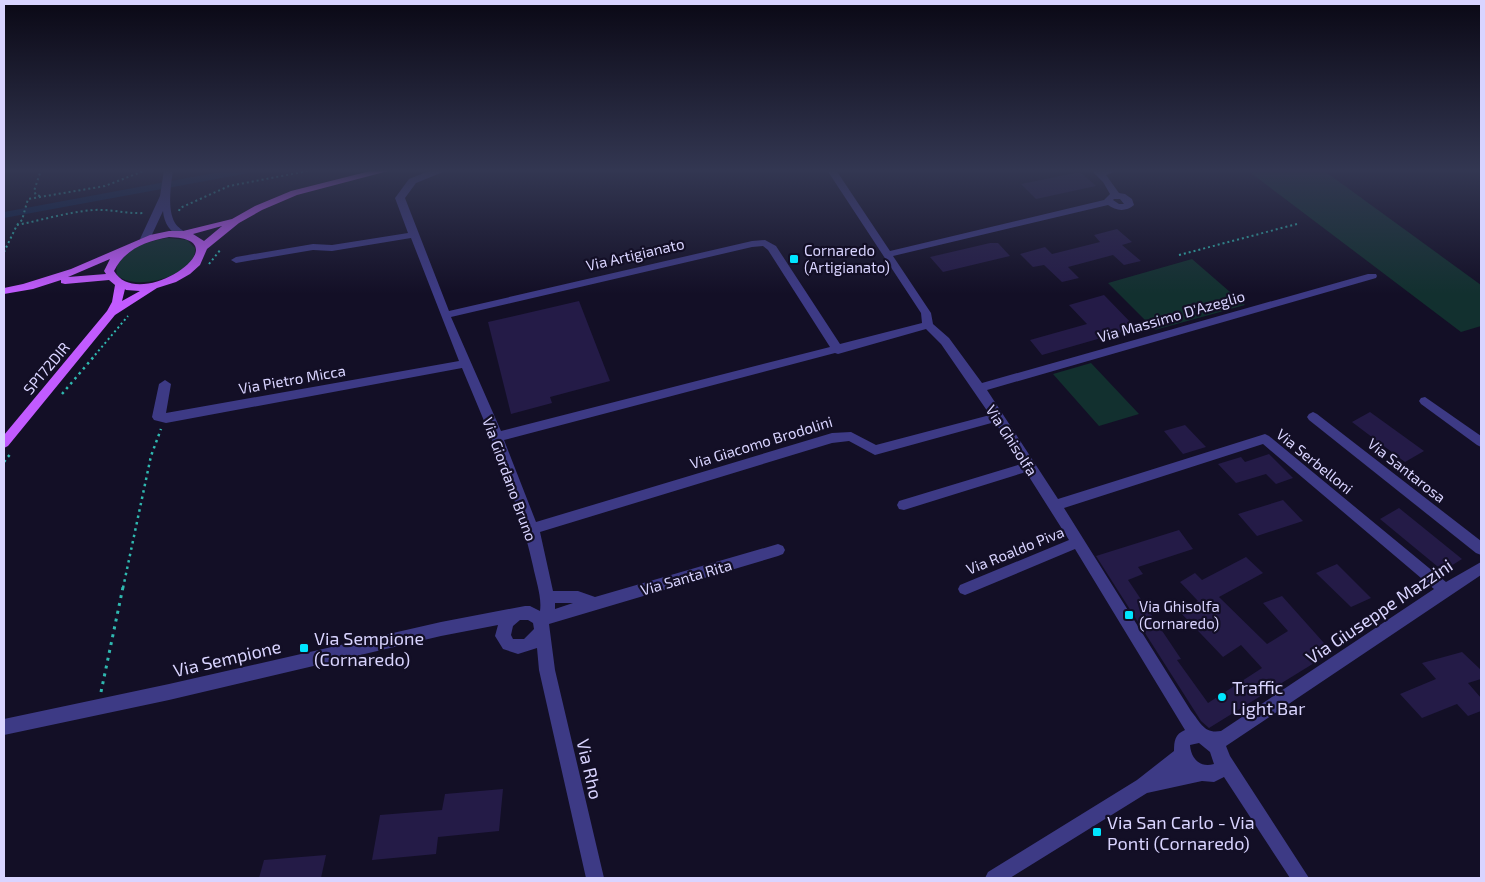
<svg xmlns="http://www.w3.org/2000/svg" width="1485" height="882" viewBox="0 0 1485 882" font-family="'Exo 2',sans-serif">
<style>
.green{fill:#12302f}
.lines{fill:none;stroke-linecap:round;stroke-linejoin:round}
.canal{fill:#0c2248;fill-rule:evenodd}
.building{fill:#241b47}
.path-far2{stroke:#2fb8b0;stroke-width:2;stroke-dasharray:2 3;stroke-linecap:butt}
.path-far1{stroke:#2fb8b0;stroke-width:2.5;stroke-dasharray:2.5 4;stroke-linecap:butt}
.path{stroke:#2fb8b0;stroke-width:3;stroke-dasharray:3 5;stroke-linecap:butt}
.minor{fill:#3d3a85;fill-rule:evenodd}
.major{fill:#c25bff;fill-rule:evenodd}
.poi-dot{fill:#00e5ff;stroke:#130f26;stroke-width:2}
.labels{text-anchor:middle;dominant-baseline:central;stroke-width:4.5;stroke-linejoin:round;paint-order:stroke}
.poi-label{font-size:15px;fill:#d9d4ff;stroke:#130f26;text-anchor:start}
.street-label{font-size:15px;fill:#d9d4ff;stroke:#130f26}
.near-street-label{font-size:18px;fill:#d9d4ff;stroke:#130f26}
.near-poi-label{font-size:18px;fill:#d9d4ff;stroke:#130f26;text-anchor:start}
</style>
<rect width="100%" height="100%" fill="#130f26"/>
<!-- green -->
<g class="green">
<path d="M1247 170H1323L1481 285V326L1461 332Z"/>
<path d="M168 238 187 240 195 248C198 275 135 293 117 275 111 251 151 240 168 238Z"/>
<path d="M1192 259 1245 305 1155 330 1108 283Z"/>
<path d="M1091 363 1139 414 1099 426 1053 374Z"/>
</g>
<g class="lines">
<!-- canal -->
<path class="canal" d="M230 170H254L249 173 4 218V212Z"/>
</g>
<!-- building -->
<g class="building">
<path d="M1080 172 1096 186 1036 199 1021 184Z"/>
<path d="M1117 229 1132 242 1122 245 1141 261 1124 265 1113 255 1068 267 1079 278 1062 282 1044 265 1033 267 1020 254 1045 247 1052 254 1100 242 1094 235Z"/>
<path d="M990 243H998L1010 256 943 272 930 257Z"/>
<path d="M1104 295 1136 328 1042 355 1030 340 1087 324 1069 305Z"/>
<path d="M579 301 610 381 550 397 552 403 511 414 488 322Z"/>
<path d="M1370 412 1424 451 1405 462 1352 422Z"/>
<path d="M1185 425 1206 447 1183 454 1164 431Z"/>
<path d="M1269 454 1293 478 1276 484 1266 474 1236 483 1218 464 1241 457 1245 462Z"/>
<path d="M1283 500 1303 521 1257 536 1238 514Z"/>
<path d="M1399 508 1462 559 1443 571 1380 519Z"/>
<path d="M1179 530 1193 549 1138 567 1143 574 1128 580 1181 659 1177 660 1208 703 1262 668 1241 645 1223 657 1179 611 1198 601 1180 582 1195 573 1202 580 1246 557 1263 573 1219 597 1267 644 1288 631 1263 603 1282 596 1332 652 1209 728 1201 721 1096 556Z"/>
<path d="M1337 564 1371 598 1351 607 1316 573Z"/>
<path d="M1462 652 1481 670V679L1468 683 1481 698V711L1468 716 1457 704 1422 718 1400 694 1436 679 1422 663Z"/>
<path d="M503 789 499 831 438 837 436 854 372 860 380 815 442 810 445 794Z"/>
<path d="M326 855 321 878H259L264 860Z"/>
</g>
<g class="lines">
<!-- path-far2 -->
<g class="path-far2">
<path d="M40 196 36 195 34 191 41 170"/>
<path d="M179 211 180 208 229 186 313 170"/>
<path d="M17 225C42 220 68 212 94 210 111 209 126 214 144 213"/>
<path d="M4 252 17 225 22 220 28 199 105 186 146 170"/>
<path d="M1179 255 1297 224"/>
<path d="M209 264 221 249"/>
<path d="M95 355 128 316"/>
</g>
<!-- path-far1 -->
<g class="path-far1">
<path d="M62 394 96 354"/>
<path d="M4 462 11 453"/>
<path d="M123 588 151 456 161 429"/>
</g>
<!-- path -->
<path class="path" d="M101 692 123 587"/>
<!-- minor -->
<g class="minor">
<path d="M164 170H173C171 185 167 209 175 223 178 228 183 230 187 234L182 237C170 233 164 223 163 211L149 241H141L140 239 160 196Z"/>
<path d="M431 170H448L416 183 405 198 449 311 752 241 765 240 776 246 840 344 922 323 921 313 827 170H836L890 251 1104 200 1110 194 1103 182 1091 170H1119L1106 175 1119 193 1125 194 1132 199 1134 205C1126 212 1116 211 1108 205L893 256 931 313 933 324 949 338 982 383 1368 274H1376L1377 276 1376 278 987 390 1058 499 1265 434 1269 436 1446 582 1481 562V575L1226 746 1230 756 1309 878H1290L1224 777 1214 782 1202 781 1147 793 1010 878H985L988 872 1137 780 1174 751C1174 741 1175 734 1185 730L1075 549 970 593 965 595 960 593 958 589 960 585 1069 540 1026 472 904 510 899 509 897 505 899 501 1021 464 995 422 875 455 849 441 832 443 540 532 553 591H578L595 597 778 544 783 546 785 550 783 554 778 556 549 624 555 670 604 878H586L539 670 537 648 518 654 503 649 495 636 498 625 441 636 169 700 4 735V719L169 684 441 622 525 606H530L540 611C542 597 536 581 533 566 518 498 489 433 462 368L166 423 154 420 152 417 159 384 165 380 171 384 166 413 459 361 411 238 332 251 313 250 236 263 231 260 236 257 313 244 332 245 408 233 395 198 409 179ZM1114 199H1120L1124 204H1119L1113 200ZM763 246 768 250 830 347 501 431 451 317 752 247ZM926 329 941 344 990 415 876 445 851 432 832 433 536 522 504 440 835 353 838 354ZM1263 444 1434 589 1221 731C1204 734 1201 723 1191 711L1064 508ZM555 603H573L555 609ZM520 620H528L533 623 534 629 524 639H513L511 635 513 626ZM1199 743 1210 752 1214 764C1200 768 1191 759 1190 745Z"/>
<path d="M1425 397 1481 436V447L1477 445 1421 404 1419 401 1421 398Z"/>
<path d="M1313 412 1317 414 1481 541V555L1476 553 1309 420 1307 417 1309 414Z"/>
</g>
<!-- major -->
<path class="major" d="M374 170H392L297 195 262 210 239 223 207 249 200 265 190 274 176 282 157 288 115 315 8 446 4 448V435L107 311 112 302 115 285 109 280 65 284 61 283V280L33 289 4 294V288L23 284 71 269 150 235 169 231H183L232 219 255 206 291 191ZM222 226 204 241 193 234ZM169 237C245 239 139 314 114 271 125 249 146 241 169 237ZM110 259 104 271 106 274 68 277ZM125 289 126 290 140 291 122 301Z"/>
</g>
<!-- sky -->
<linearGradient id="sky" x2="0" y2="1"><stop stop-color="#0a0815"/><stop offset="0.58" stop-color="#333752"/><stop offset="1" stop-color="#333752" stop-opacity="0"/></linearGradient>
<rect width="1485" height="294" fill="url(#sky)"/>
<!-- markers -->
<g class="poi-dot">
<rect x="789" y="254" width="10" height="10" rx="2.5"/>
<rect x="1124" y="610" width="10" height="10" rx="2.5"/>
<rect x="299" y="643" width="10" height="10" rx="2.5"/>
<circle cx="1222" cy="697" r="5"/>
<rect x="1092" y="827" width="10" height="10" rx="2.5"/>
</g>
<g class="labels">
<!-- poi labels -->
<g class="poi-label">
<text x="804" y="250">Cornaredo<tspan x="804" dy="17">(Artigianato)</tspan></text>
<text x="1139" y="606">Via Ghisolfa<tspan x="1139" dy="17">(Cornaredo)</tspan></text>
</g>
<!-- street labels -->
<g class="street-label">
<text transform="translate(635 254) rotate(-13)">Via Artigianato</text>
<text transform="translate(1171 316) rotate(-16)">Via Massimo D'Azeglio</text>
<text transform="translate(46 368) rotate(-50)">SP172DIR</text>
<text transform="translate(292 379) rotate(-10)">Via Pietro Micca</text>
<text transform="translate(1012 440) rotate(57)">Via Ghisolfa</text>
<text transform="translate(761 442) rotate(-17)">Via Giacomo Brodolini</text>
<text transform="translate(1315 461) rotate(39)">Via Serbelloni</text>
<text transform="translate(1407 470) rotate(38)">Via Santarosa</text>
<text transform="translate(510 479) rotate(70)">Via Giordano Bruno</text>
<text transform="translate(1015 550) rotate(-22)">Via Roaldo Piva</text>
<text transform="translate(686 577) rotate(-16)">Via Santa Rita</text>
</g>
<!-- near-street labels -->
<g class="near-street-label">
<text transform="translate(1379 611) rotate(-34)">Via Giuseppe Mazzini</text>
<text transform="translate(227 658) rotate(-13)">Via Sempione</text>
<text transform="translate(590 769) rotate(77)">Via Rho</text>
</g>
<!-- near-poi labels -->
<g class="near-poi-label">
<text x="314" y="638">Via Sempione<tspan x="314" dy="21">(Cornaredo)</tspan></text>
<text x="1232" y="687">Traffic<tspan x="1232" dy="21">Light Bar</tspan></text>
<text x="1107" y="822">Via San Carlo - Via<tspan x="1107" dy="21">Ponti (Cornaredo)</tspan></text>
</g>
</g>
<!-- border -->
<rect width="1485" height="882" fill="none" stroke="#d9d4ff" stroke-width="10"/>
</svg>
